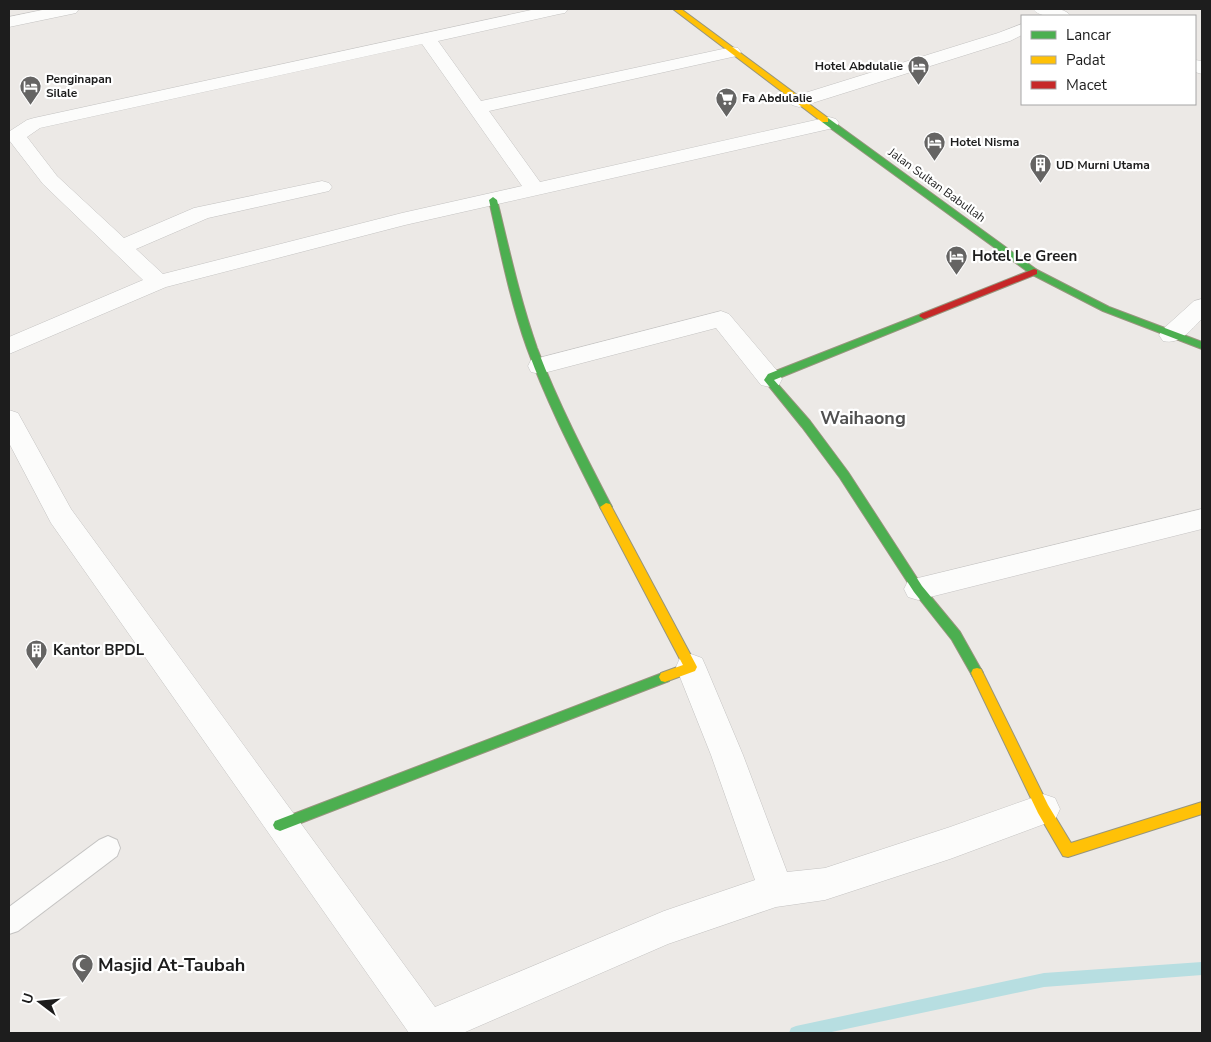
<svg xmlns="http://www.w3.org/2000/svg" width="1211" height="1042" viewBox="0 0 1211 1042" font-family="'Nunito Sans',sans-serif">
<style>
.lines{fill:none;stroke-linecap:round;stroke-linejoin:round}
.stream{fill:#b7dee1;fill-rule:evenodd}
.lane-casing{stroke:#c4c3c2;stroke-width:2}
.street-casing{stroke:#c4c3c2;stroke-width:1}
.fast-casing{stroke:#97957d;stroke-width:2}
.slow-casing{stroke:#97957d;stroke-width:2}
.jam-casing{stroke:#97957d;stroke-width:2}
.lane{fill:#fcfcfb;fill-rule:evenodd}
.street{fill:#fcfcfb;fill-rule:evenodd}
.fast{fill:#4caf50;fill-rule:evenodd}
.slow{fill:#ffc107;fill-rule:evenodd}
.jam{fill:#c62828;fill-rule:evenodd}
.labels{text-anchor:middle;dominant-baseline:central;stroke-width:4.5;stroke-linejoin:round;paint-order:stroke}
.far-poi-label{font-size:12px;font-weight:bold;fill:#1d1d1d;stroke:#fff;text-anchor:start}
.far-street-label{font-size:12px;fill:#1d1d1d;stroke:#fff}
.poi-label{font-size:15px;font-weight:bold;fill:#1d1d1d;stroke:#fff;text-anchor:start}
.quarter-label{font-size:18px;font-weight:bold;fill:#505050;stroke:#fff}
.near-poi-label{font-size:18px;font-weight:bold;fill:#1d1d1d;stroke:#fff;text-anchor:start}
</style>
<rect width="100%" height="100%" fill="#ece9e6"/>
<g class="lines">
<!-- stream -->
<path class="stream" d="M1202 962V975L1044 987 827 1033H789L791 1028 796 1026 1044 973Z"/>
<defs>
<path id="lane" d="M108 836 117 840 120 848 117 856 18 931 9 934V907L99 840Z"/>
<g id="street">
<path d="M47 9H79L76 13 9 27V17Z"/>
<path d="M536 9H568L565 13 559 14 438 41 481 101 732 47 738 48 741 52 738 56 732 57 489 111 540 182 829 117 836 119 839 123 836 127 829 129 405 225 166 287 9 354V337L143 280 43 184 9 140 10 131 27 120 34 118ZM422 44 522 186 402 213 163 274 136 249 208 218 329 191 332 187 329 183 322 181 194 208 124 238 57 176 27 137 40 128Z"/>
<path d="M1033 9C1044 8 1064 6 1071 16 1060 17 1041 19 1033 9Z"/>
<path d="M1022 24V35L1010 41 806 105 799 107 792 105 789 101 792 97 998 33Z"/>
<path d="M1195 60 1202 61V74L1195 72Z"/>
<path d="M1202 299V319C1190 330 1181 345 1163 341L1159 335 1163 329 1194 301Z"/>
<path d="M721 311 729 314 779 373 782 379 779 385 770 387 761 385 716 328 540 374 531 372 528 366 531 360Z"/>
<path d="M9 410 18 413 71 509 435 1007 664 911 755 880 711 755 676 667 680 658 691 654 702 658 706 667 743 755 787 872 825 868 950 827 1043 794 1055 798 1060 809 1055 820 950 859 825 900 776 907 668 944 463 1033H409L51 523 9 443Z"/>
<path d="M1202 509V529L918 600 908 597 904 589 908 581 918 578Z"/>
</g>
<g id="fast">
<path d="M822 118H828L1037 270 1109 307 1202 342V349L1103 311 1031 274 822 122Z"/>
<path d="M493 197 497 200C509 249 520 300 537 348 558 403 585 455 612 507L610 510H602L600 507C574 455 547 403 527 348 510 300 500 249 489 200Z"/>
<path d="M924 313 927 314V318L774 380 810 421 848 472 922 586 960 632 983 673 981 677 977 678 973 677 952 640 914 592 840 478 802 427 764 380 768 374Z"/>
<path d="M665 672 669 673 671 677 669 681 280 831 275 829 273 825 275 821Z"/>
</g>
<g id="slow">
<path d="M673 9H681L828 118V122H822Z"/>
<path d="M606 503 610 504 695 663 697 667 695 671 665 682 661 681 659 677 661 673 683 665 600 507Z"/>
<path d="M977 668 981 669 1048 805 1071 843 1202 802V814L1068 857 1063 856 1038 813 971 673 973 669Z"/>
</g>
<path id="jam" d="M1034 269 1037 270V274L927 318 924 319 919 316 921 314Z"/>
</defs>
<!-- lane casing -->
<use href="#lane" class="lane-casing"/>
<!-- street casing -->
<use href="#street" class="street-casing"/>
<!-- fast casing -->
<use href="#fast" class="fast-casing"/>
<!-- slow casing -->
<use href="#slow" class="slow-casing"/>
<!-- jam casing -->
<use href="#jam" class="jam-casing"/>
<!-- lane -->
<use href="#lane" class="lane"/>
<!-- street -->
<use href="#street" class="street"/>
<!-- fast -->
<use href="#fast" class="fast"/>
<!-- slow -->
<use href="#slow" class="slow"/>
<!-- jam -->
<use href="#jam" class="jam"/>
</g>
<!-- icons -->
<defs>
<symbol id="hotel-pin" viewBox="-11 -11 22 30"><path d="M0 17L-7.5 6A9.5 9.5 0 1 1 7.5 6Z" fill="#656463" stroke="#fff"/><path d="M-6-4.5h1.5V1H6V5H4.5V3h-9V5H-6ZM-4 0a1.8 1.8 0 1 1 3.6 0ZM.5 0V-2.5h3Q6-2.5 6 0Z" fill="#fff"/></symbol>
<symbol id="supermarket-pin" viewBox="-11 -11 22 30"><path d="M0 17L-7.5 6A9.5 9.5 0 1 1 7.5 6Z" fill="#656463" stroke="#fff"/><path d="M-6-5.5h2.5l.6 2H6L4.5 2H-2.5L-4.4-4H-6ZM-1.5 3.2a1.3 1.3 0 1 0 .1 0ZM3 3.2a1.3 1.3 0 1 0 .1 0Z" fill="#fff"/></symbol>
<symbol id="building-pin" viewBox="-11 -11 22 30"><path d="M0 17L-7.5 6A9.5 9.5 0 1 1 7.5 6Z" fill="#656463" stroke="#fff"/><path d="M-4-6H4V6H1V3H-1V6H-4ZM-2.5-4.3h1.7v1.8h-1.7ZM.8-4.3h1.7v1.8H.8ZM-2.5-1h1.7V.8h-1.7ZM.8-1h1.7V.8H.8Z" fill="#fff"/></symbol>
<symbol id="mosque-pin" viewBox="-11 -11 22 30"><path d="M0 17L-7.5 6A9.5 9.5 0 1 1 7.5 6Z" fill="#656463" stroke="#fff"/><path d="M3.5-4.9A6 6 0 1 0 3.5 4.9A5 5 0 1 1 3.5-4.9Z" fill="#fff"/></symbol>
</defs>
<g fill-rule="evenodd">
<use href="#hotel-pin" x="906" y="54" width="25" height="34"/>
<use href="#hotel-pin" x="18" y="74" width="25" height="34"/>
<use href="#supermarket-pin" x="714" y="86" width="25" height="34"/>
<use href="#hotel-pin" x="922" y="130" width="25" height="34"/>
<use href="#building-pin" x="1028" y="152" width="25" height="34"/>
<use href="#hotel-pin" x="944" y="244" width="25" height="34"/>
<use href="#building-pin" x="24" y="638" width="25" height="34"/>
<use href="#mosque-pin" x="70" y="952" width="25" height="34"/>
</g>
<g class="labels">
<!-- far-poi labels -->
<g class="far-poi-label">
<text x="903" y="66" text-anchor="end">Hotel Abdulalie</text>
<text x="46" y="79">Penginapan<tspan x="46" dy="14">Silale</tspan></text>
<text x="742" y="98">Fa Abdulalie</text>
<text x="950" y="142">Hotel Nisma</text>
<text x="1056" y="165">UD Murni Utama</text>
</g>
<!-- far-street labels -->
<g class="far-street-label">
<text transform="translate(937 185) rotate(36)">Jalan Sultan Babullah</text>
</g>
<!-- poi labels -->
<g class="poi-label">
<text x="972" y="256">Hotel Le Green</text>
<text x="53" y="650">Kantor BPDL</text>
</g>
<!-- quarter labels -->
<g class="quarter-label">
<text x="863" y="418">Waihaong</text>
</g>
<!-- near-poi labels -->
<g class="near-poi-label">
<text x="98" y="965">Masjid At-Taubah</text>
</g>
</g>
<!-- border -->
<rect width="1211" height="1042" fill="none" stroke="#1d1d1d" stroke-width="20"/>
<!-- legend -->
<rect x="1021" y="15" width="175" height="90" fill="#ffffff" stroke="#a5a5a5"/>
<rect x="1031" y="31" width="25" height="8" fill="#4caf50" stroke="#a5a5a5"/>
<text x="1066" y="40" font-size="15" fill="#1d1d1d">Lancar</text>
<rect x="1031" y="56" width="25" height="8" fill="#ffc107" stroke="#a5a5a5"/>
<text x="1066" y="65" font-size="15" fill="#1d1d1d">Padat</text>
<rect x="1031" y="81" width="25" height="8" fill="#c62828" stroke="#a5a5a5"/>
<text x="1066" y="90" font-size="15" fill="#1d1d1d">Macet</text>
<!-- north arrow -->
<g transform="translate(40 1002) rotate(286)" stroke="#ffffff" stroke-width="4" paint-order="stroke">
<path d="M0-4L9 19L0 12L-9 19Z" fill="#1d1d1d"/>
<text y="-8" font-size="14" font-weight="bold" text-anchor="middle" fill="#1d1d1d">U</text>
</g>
</svg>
